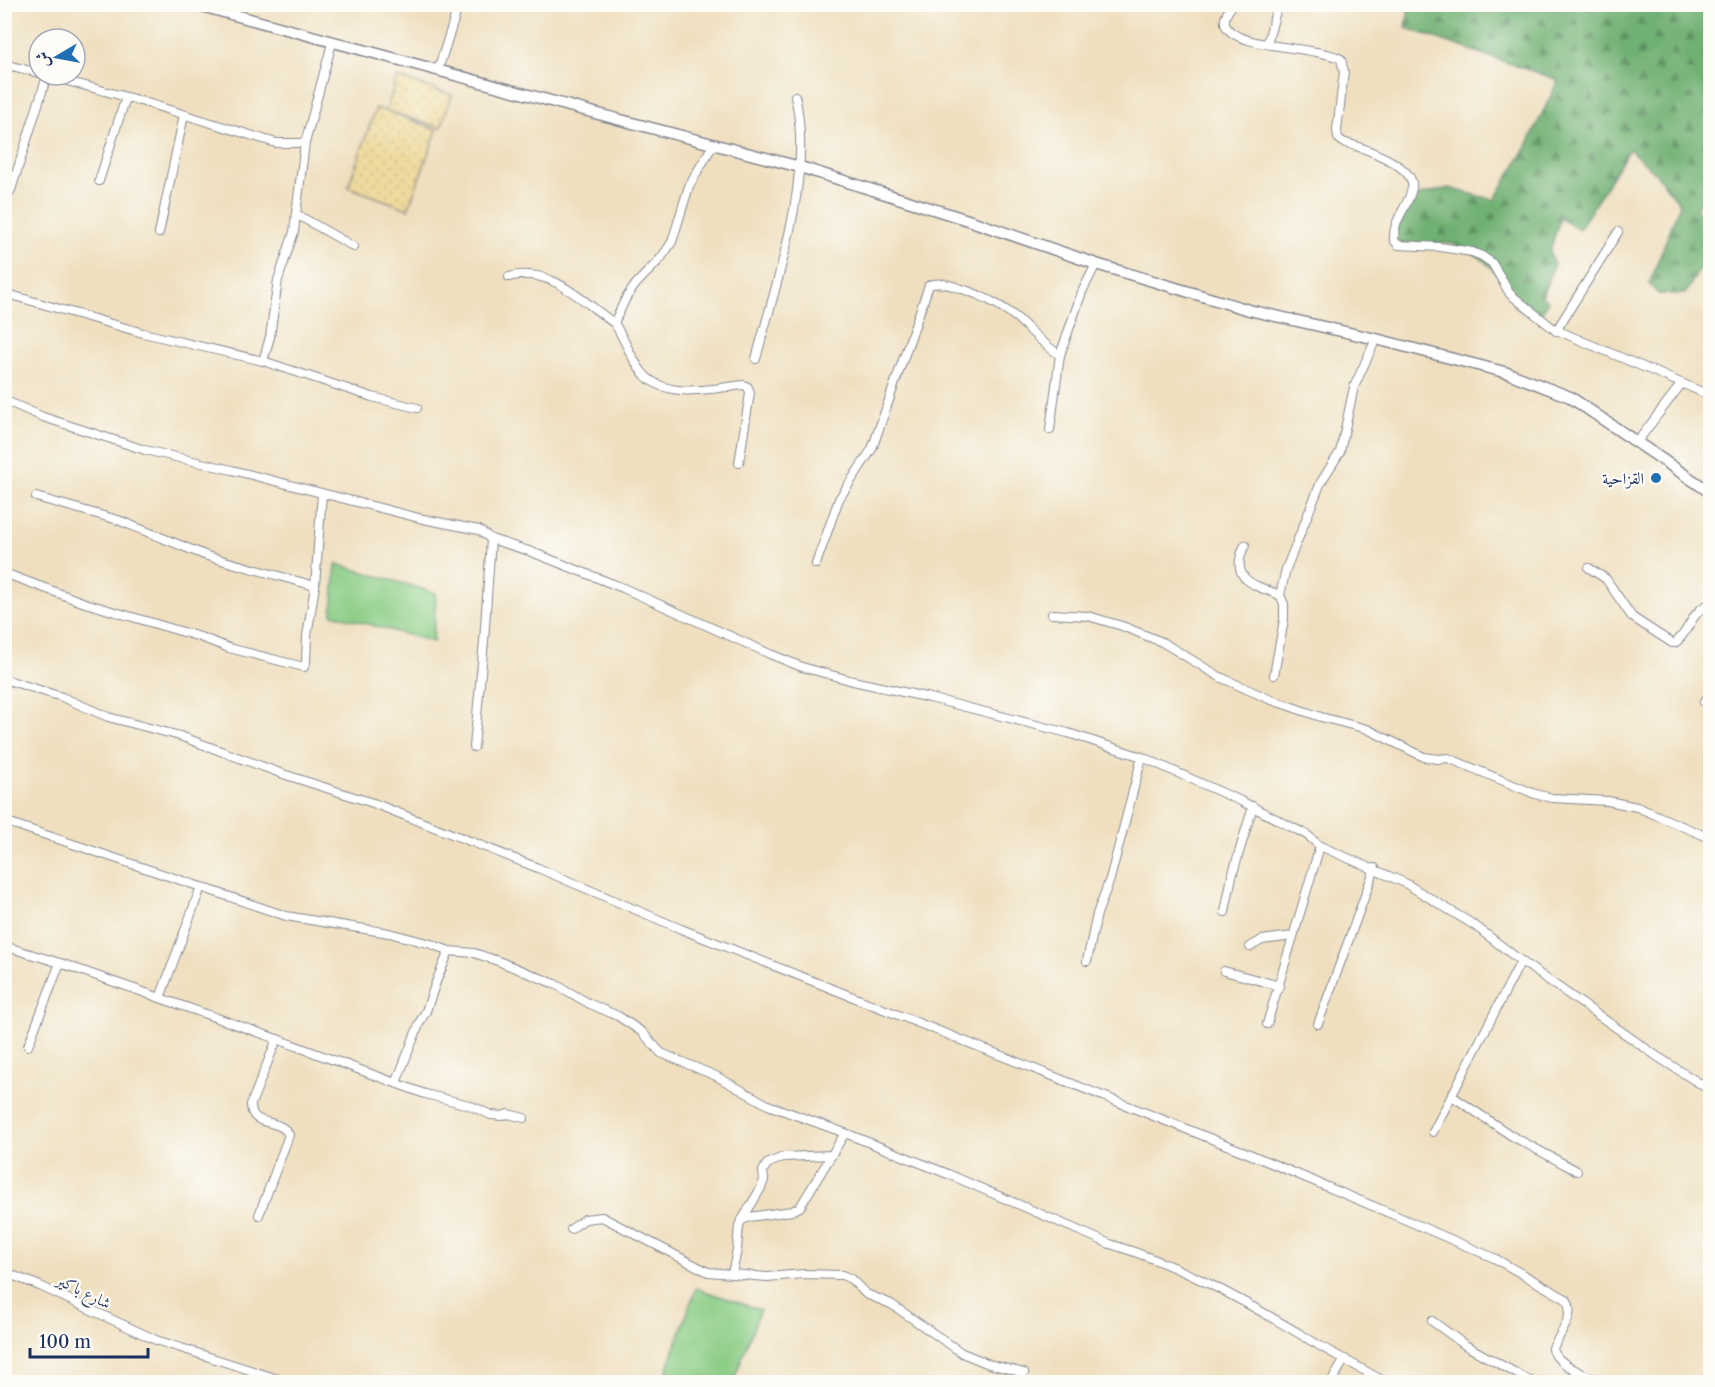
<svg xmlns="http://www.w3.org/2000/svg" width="1715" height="1387" viewBox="0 0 1715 1387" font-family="'Libre Caslon Text',Amiri,serif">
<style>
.green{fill:#8bcd85;stroke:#537e72;stroke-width:1.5}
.forest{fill:url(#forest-firs);stroke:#467068;stroke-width:1.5}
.sand{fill:url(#sand-dots);stroke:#84847e;stroke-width:1.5}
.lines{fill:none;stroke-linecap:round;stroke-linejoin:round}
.minor-casing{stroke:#85878e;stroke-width:10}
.tertiary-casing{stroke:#85878e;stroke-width:13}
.minor{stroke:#fff;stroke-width:8}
.tertiary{stroke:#fff;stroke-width:10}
.poi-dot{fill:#1f6fb2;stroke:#fdfcf7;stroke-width:2}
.labels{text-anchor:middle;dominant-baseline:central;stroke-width:4.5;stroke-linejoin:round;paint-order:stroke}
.poi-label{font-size:16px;fill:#1b2f5e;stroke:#fdfcf7;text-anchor:end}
.street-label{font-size:16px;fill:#1b2f5e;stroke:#fdfcf7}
</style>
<defs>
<pattern id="forest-firs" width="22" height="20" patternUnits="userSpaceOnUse" patternTransform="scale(1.5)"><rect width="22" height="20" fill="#70b072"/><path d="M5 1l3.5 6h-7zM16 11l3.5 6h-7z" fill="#5b9061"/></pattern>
<pattern id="sand-dots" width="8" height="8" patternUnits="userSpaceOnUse" patternTransform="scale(1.5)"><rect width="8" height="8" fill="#eeda9e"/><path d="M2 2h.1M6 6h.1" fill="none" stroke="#ccbb8a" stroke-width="1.8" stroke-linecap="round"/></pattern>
</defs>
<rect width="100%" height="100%" fill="#fdfcf7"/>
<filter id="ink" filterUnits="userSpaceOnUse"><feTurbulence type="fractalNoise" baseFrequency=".0167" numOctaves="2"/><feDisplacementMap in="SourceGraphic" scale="12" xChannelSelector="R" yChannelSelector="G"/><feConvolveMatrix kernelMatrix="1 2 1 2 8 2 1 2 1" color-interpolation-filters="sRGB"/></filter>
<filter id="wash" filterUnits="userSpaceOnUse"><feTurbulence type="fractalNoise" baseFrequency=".008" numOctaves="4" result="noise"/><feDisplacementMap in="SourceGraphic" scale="24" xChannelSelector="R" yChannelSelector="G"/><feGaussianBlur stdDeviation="1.35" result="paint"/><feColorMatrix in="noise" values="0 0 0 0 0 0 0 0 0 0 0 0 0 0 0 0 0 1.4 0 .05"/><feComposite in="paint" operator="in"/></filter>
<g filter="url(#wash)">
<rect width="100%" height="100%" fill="#efdfbf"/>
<!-- green -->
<g class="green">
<path d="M336 564 436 593 433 642 332 614Z"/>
<path d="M696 1288 760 1310 733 1382H663Z"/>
</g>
<!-- forest -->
<path class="forest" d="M1409 5H1710V185L1696 208 1710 222V252L1685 294H1658L1649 284 1680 204 1656 174 1629 149 1579 230 1560 218 1550 251 1554 265 1542 297 1548 301 1539 318 1513 305 1516 299C1499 275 1481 250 1450 244 1434 241 1415 245 1398 245L1395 228 1400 215 1415 196 1449 188 1494 200 1525 150 1558 80 1406 28Z"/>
<!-- sand -->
<path class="sand" d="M397 77 452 95 441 128 388 111 437 130 408 209 348 187 376 108 386 111Z"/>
</g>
<g filter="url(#ink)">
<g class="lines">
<defs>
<g id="minor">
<path d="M1233 4C1229 10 1222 18 1226 26 1237 49 1317 46 1341 59L1344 72 1337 130 1338 138 1343 142C1361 147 1416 165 1412 188 1409 206 1392 220 1394 240L1398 245 1440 247 1472 252 1482 256 1492 263 1510 294 1554 329 1702 392 1710 390"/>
<path d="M332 43 305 143 296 214 354 247"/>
<path d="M1267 44 1278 4"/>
<path d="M4 64 39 73"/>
<path d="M438 70 459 4"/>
<path d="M45 75 134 99 276 143H305"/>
<path d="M99 181 126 97"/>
<path d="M4 194H8L11 190 47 76"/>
<path d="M159 233 184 115"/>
<path d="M509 277C550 265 583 302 614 323L626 298 636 284 661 258 672 242 689 186 713 145"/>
<path d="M4 293 143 333 263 361 270 337 278 280 294 232 296 214"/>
<path d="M614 323C625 339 630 357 642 372 665 401 712 388 744 385L748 387 750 393 739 463"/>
<path d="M1556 331 1618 232"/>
<path d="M756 359C777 279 814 177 795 96"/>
<path d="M263 361 372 397 417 408"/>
<path d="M4 400 43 417 145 450 232 470 423 519 479 530 491 539 529 551 623 588 770 654 802 667 853 681 930 698 1068 733 1142 757 1243 802 1307 835 1320 846 1405 883 1474 925 1521 961 1658 1057 1710 1090"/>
<path d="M1050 430 1060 355 1082 292 1096 264"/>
<path d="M1637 442 1682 383"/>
<path d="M1245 545C1228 579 1253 585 1280 595"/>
<path d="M816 564 839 499 872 449 929 285C939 282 947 284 956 287 979 294 1000 304 1018 319 1032 332 1044 345 1060 355"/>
<path d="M1589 568 1606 579 1632 617 1672 643H1675C1688 634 1691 614 1705 606L1710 609"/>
<path d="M4 573 85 603 200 637 229 648 304 667 306 662 307 636 315 586 207 556 118 520 36 497"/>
<path d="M315 586 322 494"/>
<path d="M1052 614 1088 616 1122 626 1162 642 1220 677 1269 699 1321 717 1367 729 1424 757 1438 759 1448 758 1535 794 1552 798 1608 801 1637 807 1710 838"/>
<path d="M1274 675 1284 620V604L1280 595 1286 569 1321 482 1340 452 1354 387 1376 339"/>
<path d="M4 679 62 697 108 717 180 736 283 774 373 803 538 868 681 929 1247 1153 1406 1220 1494 1258 1566 1299C1577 1314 1560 1333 1553 1348 1553 1363 1588 1376 1600 1382"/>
<path d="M1704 702 1710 695"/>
<path d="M474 747 484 641 491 539"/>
<path d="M4 821 201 887 160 998 60 963"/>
<path d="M201 887 286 916 389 933 431 944 449 951 474 953 498 961 555 984 590 1004 618 1016 642 1032 661 1053 716 1076 768 1105 845 1133 948 1174 1110 1244C1180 1265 1243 1300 1305 1337 1331 1353 1359 1367 1385 1382"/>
<path d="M1225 912 1232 876 1253 806"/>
<path d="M4 946 60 963 28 1046"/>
<path d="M1250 947 1262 940 1293 936"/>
<path d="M1087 961 1097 914 1110 879 1142 757"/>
<path d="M1224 971 1280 986"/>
<path d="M160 998 277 1039 251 1104C250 1129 281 1117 289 1135L259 1215"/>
<path d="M1267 1024 1320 846"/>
<path d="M1318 1024 1375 868"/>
<path d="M277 1039 425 1094 469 1105 491 1115 502 1116 508 1114 524 1118"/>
<path d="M396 1083 420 1022 426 1011 436 982 449 951"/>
<path d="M1452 1096 1512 1136 1577 1171"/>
<path d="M1433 1132 1521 961"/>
<path d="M742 1220 749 1217 792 1211 800 1207 845 1133"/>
<path d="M571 1229 585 1219 602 1217 708 1272 767 1277 804 1274 842 1275 851 1279 866 1294 891 1304 962 1353 989 1364 1024 1373"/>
<path d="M4 1272 40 1286 156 1340 287 1382"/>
<path d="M732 1274 737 1250 739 1225 761 1188 764 1180 763 1171 767 1164 783 1157 832 1155"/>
<path d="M1432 1321 1465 1345 1532 1382"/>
<path d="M1331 1382 1345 1359"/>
</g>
<path id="tertiary" d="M194 4 617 119 800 167 971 221 1096 264 1249 310 1376 339 1508 373 1570 397 1710 492"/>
</defs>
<!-- minor casing -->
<use href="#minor" class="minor-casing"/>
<!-- tertiary casing -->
<use href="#tertiary" class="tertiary-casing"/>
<!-- minor -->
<use href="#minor" class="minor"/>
<!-- tertiary -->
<use href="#tertiary" class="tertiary"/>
</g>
</g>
<!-- markers -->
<circle class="poi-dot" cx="1656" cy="478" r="6"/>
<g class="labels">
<!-- poi labels -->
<g class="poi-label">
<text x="1644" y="478">القزاحية</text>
</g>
<!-- street labels -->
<g class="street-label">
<text transform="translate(84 1291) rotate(26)">شارع باكير</text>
</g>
</g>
<!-- margin -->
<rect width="1715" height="1387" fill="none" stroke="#fdfcf7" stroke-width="24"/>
<!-- north arrow -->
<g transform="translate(57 57) rotate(260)"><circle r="28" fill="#fdfcf7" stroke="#a3aaba" stroke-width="1.5"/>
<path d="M0-4.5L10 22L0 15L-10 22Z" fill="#1f6fb2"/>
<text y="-9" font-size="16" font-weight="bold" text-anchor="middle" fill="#1b2f5e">ش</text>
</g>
<!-- scale -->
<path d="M30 1348v9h118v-9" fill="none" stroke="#1b2f5e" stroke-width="3"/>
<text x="39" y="1348" font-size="18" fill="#1b2f5e" stroke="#fdfcf7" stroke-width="4.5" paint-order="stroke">100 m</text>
</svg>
